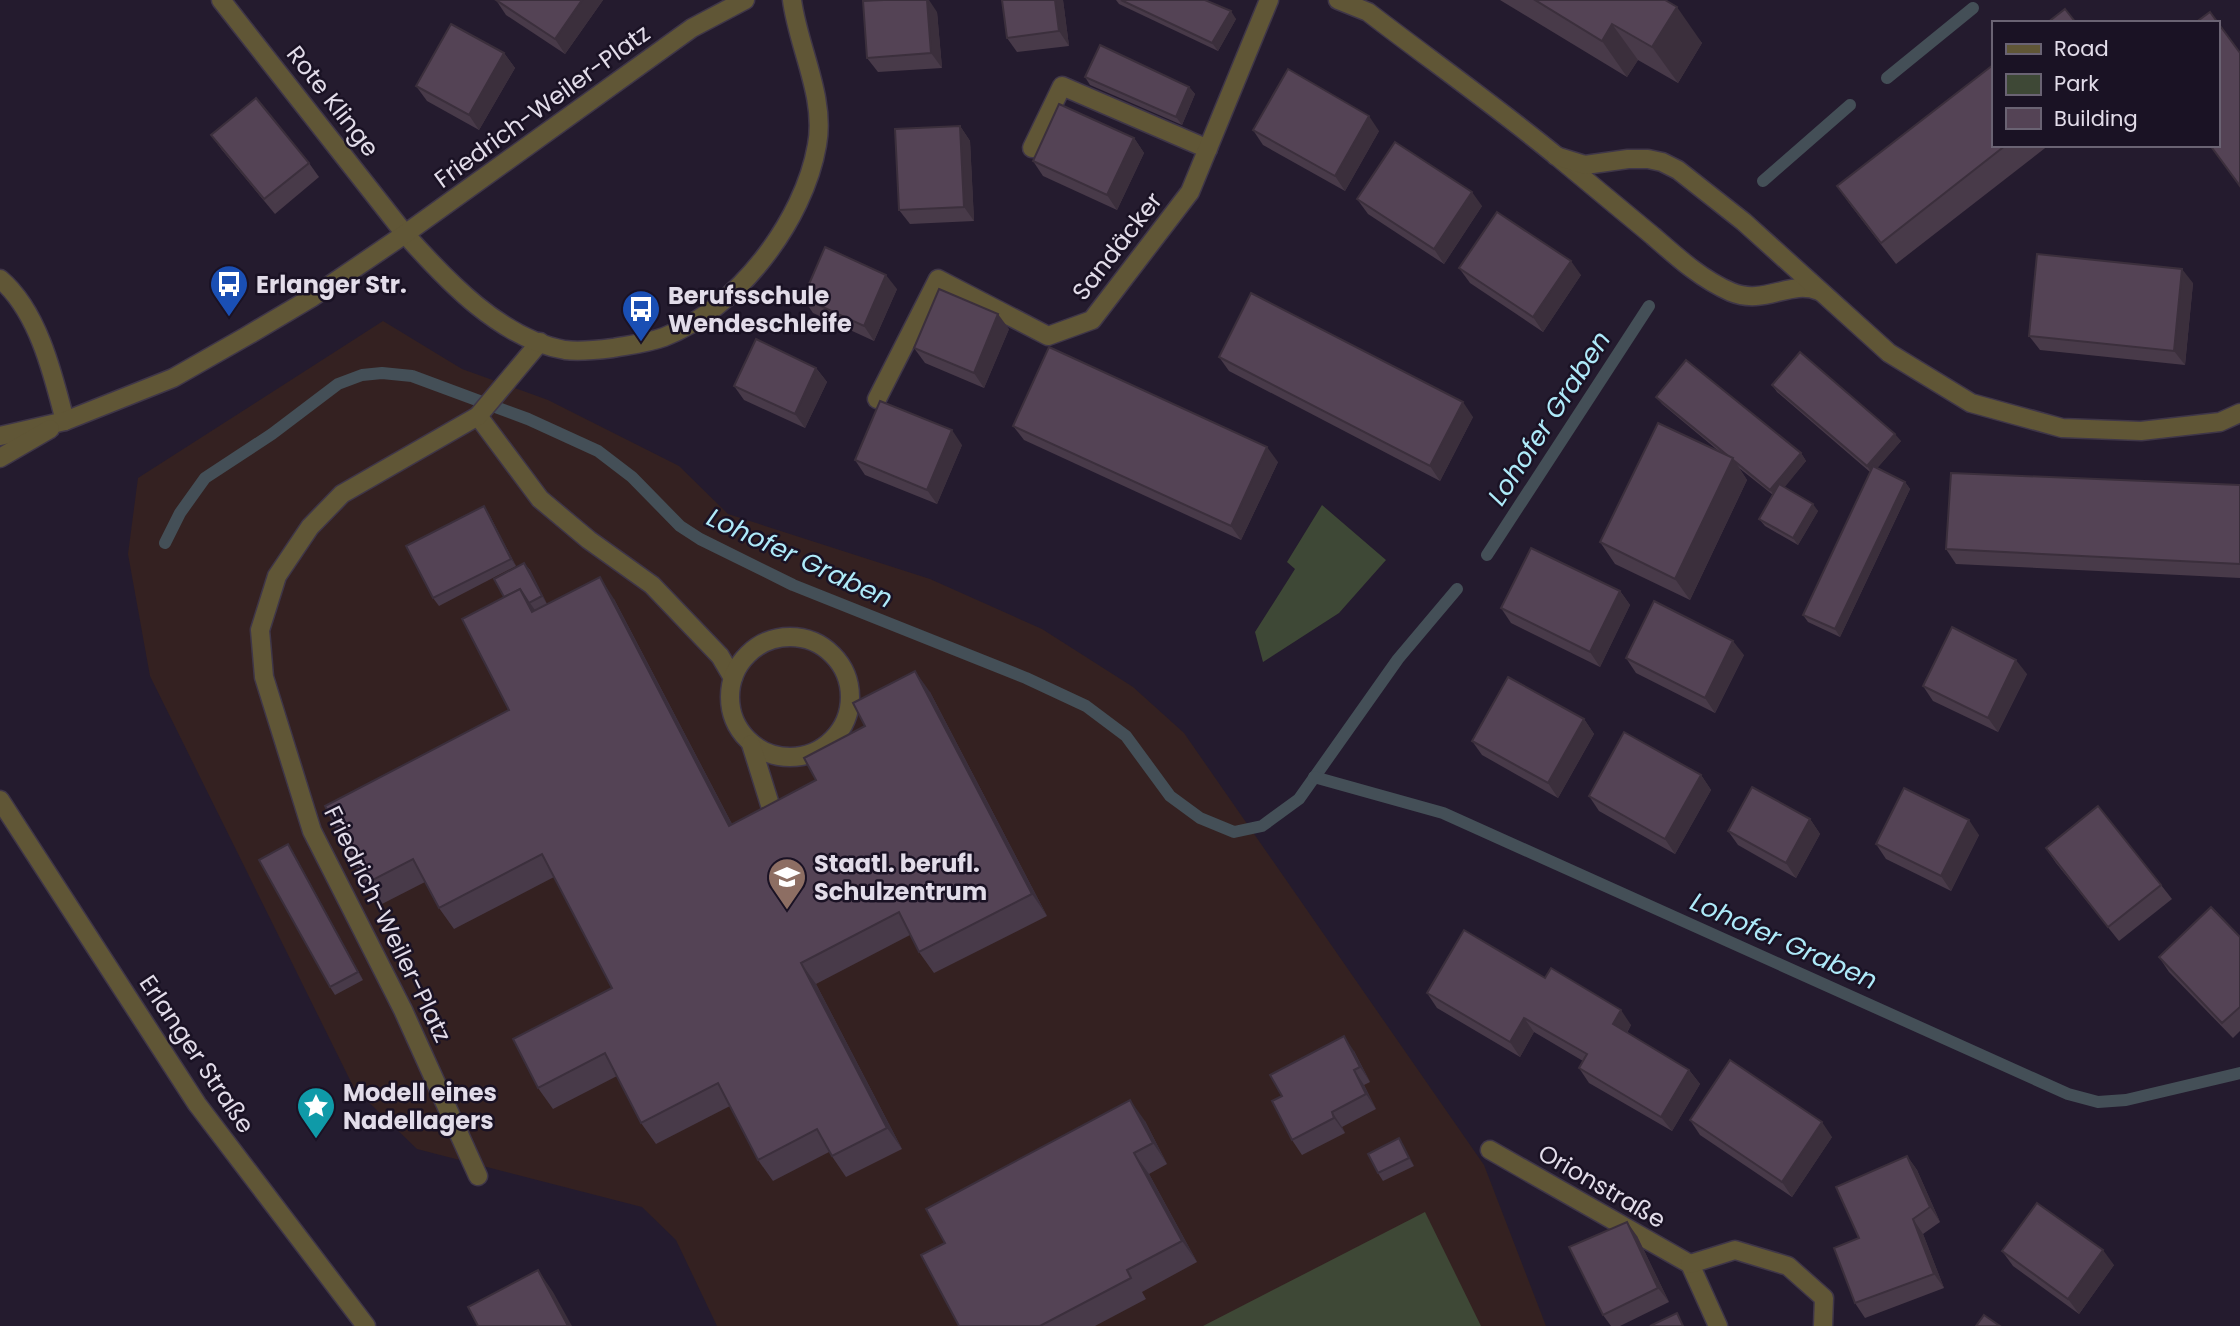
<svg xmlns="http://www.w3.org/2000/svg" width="2240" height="1326" viewBox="0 0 2240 1326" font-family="Poppins,sans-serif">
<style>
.education{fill:#342121}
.green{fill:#3e4836}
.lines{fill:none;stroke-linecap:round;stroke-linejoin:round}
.stream{stroke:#444f57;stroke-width:12}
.service-casing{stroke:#3f3648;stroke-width:21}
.minor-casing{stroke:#3f3648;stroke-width:21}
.tertiary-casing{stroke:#3f3648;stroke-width:21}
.service{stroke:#605636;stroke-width:18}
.minor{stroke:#605636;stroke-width:18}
.tertiary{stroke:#605636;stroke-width:18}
.wall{fill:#483a49}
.shaded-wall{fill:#3b2f3c}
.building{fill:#544355;stroke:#3b2f3c;stroke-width:2}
.labels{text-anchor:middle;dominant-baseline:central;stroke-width:5;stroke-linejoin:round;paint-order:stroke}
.street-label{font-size:24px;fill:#e2dce9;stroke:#1a1224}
.poi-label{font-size:24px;font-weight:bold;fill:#e2dce9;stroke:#1a1224;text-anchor:start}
.water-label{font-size:26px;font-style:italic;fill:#aeeaf9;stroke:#1a1224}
</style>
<rect width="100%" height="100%" fill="#241b2e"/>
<!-- education -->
<path class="education" d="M383 321 462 369 548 400 679 466 728 514 930 579 1042 629 1133 687 1184 733 1484 1165 1546 1326H717L676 1240 642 1207 417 1149 354 1088 150 676 128 554 138 478Z"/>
<!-- green -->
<g class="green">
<path d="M1322 505 1386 560 1339 613 1263 662 1255 632 1295 569 1287 562Z"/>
<path d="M1425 1212 1481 1326H1203Z"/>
</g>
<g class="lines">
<!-- stream -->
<g class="stream">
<path d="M1887 78 1973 8"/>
<path d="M1763 181 1850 105"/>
<path d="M165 543 180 513 205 478 272 434 338 384 362 375 382 373 412 376 528 419 598 451 632 477 680 526 700 539 793 585 1026 678 1086 706 1126 736 1170 796 1200 818 1234 832 1262 826 1299 799 1398 659 1457 589"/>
<path d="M1487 555 1649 306"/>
<path d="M1314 777 1443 813 2068 1094 2098 1102 2126 1100 2240 1073"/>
</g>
<defs>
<g id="service">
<path d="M221 0 405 234"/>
<path d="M1032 148 1062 86 1208 149"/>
<path d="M877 399 938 279 1048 336 1092 320 1190 192 1269 0"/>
<path d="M478 416 540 499 589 540 652 585 720 656 733 678"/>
<circle cx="790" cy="697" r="60"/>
<path d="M751 744 776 824"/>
<path d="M478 1176 403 1010 312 831 264 677 260 630 277 576 310 527 342 494 478 416 540 342"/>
</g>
<g id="minor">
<path d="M1338 0 1368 12C1432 61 1497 107 1559 158 1590 184 1622 210 1653 236 1677 257 1701 279 1731 292 1765 306 1790 279 1819 291"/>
<path d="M1556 156 1585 165 1628 159H1648L1662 162 1678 170 1744 222 1889 353 1971 403 2062 428 2141 431 2220 422 2240 413"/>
<path d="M405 234C446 280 501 339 565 350 580 352 597 350 613 348 630 345 648 343 664 337 737 309 804 221 817 145 826 97 798 47 792 0"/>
<path d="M0 279C38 311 53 374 65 421"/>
<path d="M0 436 65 421 173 378 245 337 311 298 405 234 692 28 745 0"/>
<path d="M0 458 50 429"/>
<path d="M1490 1150 1690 1264 1718 1326"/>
<path d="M1690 1264 1735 1250 1788 1266 1824 1298 1823 1326"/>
</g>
<path id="tertiary" d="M0 800 197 1104 366 1326"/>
</defs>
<!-- service casing -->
<use href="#service" class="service-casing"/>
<!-- minor casing -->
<use href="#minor" class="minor-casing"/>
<!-- tertiary casing -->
<use href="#tertiary" class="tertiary-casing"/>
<!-- service -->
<use href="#service" class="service"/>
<!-- minor -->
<use href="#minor" class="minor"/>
<!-- tertiary -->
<use href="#tertiary" class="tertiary"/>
</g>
<!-- wall -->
<g class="wall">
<path d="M496 0H603L565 54 506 15Z"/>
<path d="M1063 0 1069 46 1017 52 1007 38Z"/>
<path d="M1116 0H1205L1236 19 1218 51 1119 4Z"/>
<path d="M1500 0H1665L1702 43 1678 83 1638 60 1627 77Z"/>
<path d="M937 12 942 68 878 72 867 58Z"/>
<path d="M504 53 515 68 479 130 427 101 416 86Z"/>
<path d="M1085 77 1189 87 1195 94 1182 125 1090 85Z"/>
<path d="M960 126 970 141 974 221 910 224 899 210Z"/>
<path d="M1253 130 1379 131 1345 191 1263 145Z"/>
<path d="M211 135 309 163 319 177 275 214 222 150Z"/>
<path d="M1134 138 1144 153 1117 210 1043 176 1033 161Z"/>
<path d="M1993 145H2049L1896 264 1852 207 1837 186Z"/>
<path d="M1357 199 1482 206 1444 264 1368 214Z"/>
<path d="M1459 268 1581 275 1543 332 1470 283Z"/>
<path d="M2193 283 2185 365 2040 350 2029 336Z"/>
<path d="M897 289 874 341 813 313 803 298Z"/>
<path d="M1009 329 984 388 925 363 914 348Z"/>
<path d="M1219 357 1473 417 1440 481 1229 371Z"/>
<path d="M816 368 827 382 805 428 744 400 734 386Z"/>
<path d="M1772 385 1901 441 1877 468 1905 482 1910 489 1840 637 1808 622 1803 615 1870 472 1777 392Z"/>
<path d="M1656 397 1801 453 1806 461 1784 487 1818 511 1798 545 1765 526 1759 519 1773 495 1739 468 1747 480 1690 600 1615 564 1600 542 1721 453 1662 404Z"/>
<path d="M1013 426 1278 462 1241 540 1024 440Z"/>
<path d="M962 445 937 504 865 475 855 460Z"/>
<path d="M2240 485V578L1956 564 1946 549Z"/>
<path d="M489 514 516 566 439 606 433 598Z"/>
<path d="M524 563 530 570 547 604 535 611 614 599 732 824 816 780 930 692 1047 916 934 973 919 952 910 935 816 984 902 1149 846 1177 829 1152 773 1181 758 1160 730 1106 656 1144 641 1123 617 1076 553 1109 538 1088 612 988 554 877 454 929 439 908 425 882 380 905 365 884 509 710 504 597Z"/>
<path d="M1620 591 1630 605 1600 667 1511 623 1501 608Z"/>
<path d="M1744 655 1715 713 1636 673 1626 658Z"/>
<path d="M2027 674 1998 732 1933 701 1923 686Z"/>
<path d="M1584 719 1594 734 1558 798 1482 755 1472 741Z"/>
<path d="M1701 775 1711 790 1675 854 1599 811 1589 796Z"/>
<path d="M1810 819 1820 834 1796 878 1738 845 1728 831Z"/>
<path d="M1979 835 1951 891 1886 859 1876 844Z"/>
<path d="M2046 848 2161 885 2172 899 2119 941 2056 863Z"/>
<path d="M293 852 363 980 335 995 330 987Z"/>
<path d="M2240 937V1031L2233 1038 2169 972 2159 957Z"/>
<path d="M1545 978 1631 1025 1627 1033 1689 1070 1700 1084 1672 1131 1589 1083 1579 1068 1583 1061 1534 1032 1520 1057 1437 1008 1427 993Z"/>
<path d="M1354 1051 1370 1082 1364 1085 1376 1109 1342 1127 1345 1133 1302 1155 1292 1140 1282 1096Z"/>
<path d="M1690 1120 1832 1137 1792 1197 1700 1135Z"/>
<path d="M1145 1121 1167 1164 1149 1174 1197 1262 1142 1292 1146 1299 1095 1326H959L945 1243Z"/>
<path d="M1399 1138 1414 1166 1383 1181 1378 1173Z"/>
<path d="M1907 1156 1917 1170 1940 1222 1923 1234 1944 1288 1865 1318 1855 1303 1859 1238Z"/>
<path d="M1637 1236 1669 1302 1620 1326H1611L1603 1315Z"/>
<path d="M2002 1251 2114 1265 2079 1314 2013 1266Z"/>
</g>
<!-- shaded-wall -->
<g class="shaded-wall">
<path d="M582 0H603L565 54 555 39Z"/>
<path d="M927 0H929L937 12 942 68 931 53Z"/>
<path d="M1055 0H1063L1069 46 1059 31Z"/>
<path d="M1677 7 1702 43 1678 83 1652 47Z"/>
<path d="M1231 11 1236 19 1218 51 1212 43Z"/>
<path d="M1612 24 1638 60 1627 77 1602 41Z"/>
<path d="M504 53 515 68 479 130 469 115Z"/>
<path d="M1189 87 1195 94 1182 125 1176 117Z"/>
<path d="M1369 116 1379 131 1345 191 1335 176Z"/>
<path d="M960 126 970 141 974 221 964 207Z"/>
<path d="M1134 138 1144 153 1117 210 1107 195Z"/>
<path d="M1472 192 1482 206 1444 264 1434 249Z"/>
<path d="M1571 261 1581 275 1543 332 1533 317Z"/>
<path d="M2182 269 2193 283 2185 365 2174 351Z"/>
<path d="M886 275 897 289 874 341 864 326Z"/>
<path d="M998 314 1009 329 984 388 974 373Z"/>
<path d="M816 368 827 382 805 428 795 414Z"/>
<path d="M1463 402 1473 417 1440 481 1430 466Z"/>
<path d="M952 430 962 445 937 504 927 490Z"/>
<path d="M1895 434 1901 441 1872 474 1867 466Z"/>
<path d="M1267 447 1278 462 1241 540 1231 526Z"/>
<path d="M1801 453 1806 461 1776 498 1770 490Z"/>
<path d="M1733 458 1747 480 1690 600 1675 579Z"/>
<path d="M1905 482 1910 489 1840 637 1835 629Z"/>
<path d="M1813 504 1818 511 1798 545 1793 538Z"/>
<path d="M484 506 489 514 516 566 511 559Z"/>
<path d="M524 563 530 570 547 604 542 596Z"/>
<path d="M600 577 614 599 744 847 729 826Z"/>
<path d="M520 589 535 610 547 634 532 612Z"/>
<path d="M1620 591 1630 605 1600 667 1590 652Z"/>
<path d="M1733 641 1744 655 1715 713 1705 698Z"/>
<path d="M2016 660 2027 674 1998 732 1988 718Z"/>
<path d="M915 671 930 692 1047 916 1032 894Z"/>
<path d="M1584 719 1594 734 1558 798 1548 783Z"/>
<path d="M1701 775 1711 790 1675 854 1665 839Z"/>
<path d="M1810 819 1820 834 1796 878 1786 863Z"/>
<path d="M1969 820 1979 835 1951 891 1941 876Z"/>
<path d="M288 844 293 852 363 980 358 972Z"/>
<path d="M801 963 816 984 902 1149 887 1128Z"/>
<path d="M1621 1010 1631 1025 1623 1039 1613 1024Z"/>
<path d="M1524 1018 1534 1032 1520 1057 1510 1042Z"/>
<path d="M1344 1036 1354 1051 1370 1082 1360 1067Z"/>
<path d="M1354 1070 1364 1085 1376 1109 1366 1094Z"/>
<path d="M1689 1070 1700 1084 1672 1131 1661 1117Z"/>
<path d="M1130 1100 1145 1121 1167 1164 1153 1143Z"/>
<path d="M1332 1112 1342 1127 1345 1133 1334 1118Z"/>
<path d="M1822 1122 1832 1137 1792 1197 1782 1182Z"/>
<path d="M1399 1138 1404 1146 1414 1166 1409 1158Z"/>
<path d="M1134 1153 1149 1174 1197 1262 1182 1241Z"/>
<path d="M1907 1156 1917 1170 1940 1222 1930 1207Z"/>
<path d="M1913 1219 1923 1234 1944 1288 1934 1274Z"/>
<path d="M1627 1222 1637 1236 1669 1302 1658 1288Z"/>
<path d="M2103 1250 2114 1265 2079 1314 2068 1299Z"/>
<path d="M538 1270 553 1292 572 1326H568Z"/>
</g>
<!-- building -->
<g class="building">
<path d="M496 0H582L555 39Z"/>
<path d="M884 0H927L931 53 867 58 863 1Z"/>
<path d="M1002 0H1055L1059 31 1007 38Z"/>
<path d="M1121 0H1205L1231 11 1212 43Z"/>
<path d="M1535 0H1665L1677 7 1652 47 1612 24 1602 41Z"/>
<path d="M2065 9 2076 23H2047Z"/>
<path d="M2210 12 2240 53V186L2210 145H2217V23H2195Z"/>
<path d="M451 24 504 53 469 115 416 86Z"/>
<path d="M1100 45 1189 87 1176 117 1085 77Z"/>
<path d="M1993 65V145H2006L1881 243 1837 186Z"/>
<path d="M1288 69 1369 116 1335 176 1253 130Z"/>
<path d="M256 98 309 163 264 199 211 135Z"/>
<path d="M1059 104 1134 138 1107 195 1033 161Z"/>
<path d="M960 126 964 207 899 210 895 129Z"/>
<path d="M1395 142 1472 192 1434 249 1357 199Z"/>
<path d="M1497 212 1571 261 1533 317 1459 268Z"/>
<path d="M825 247 886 275 864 326 803 298Z"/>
<path d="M2037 254 2182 269 2174 351 2029 336Z"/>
<path d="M939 289 998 314 974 373 914 348Z"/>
<path d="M1251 293 1463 402 1430 466 1219 357Z"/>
<path d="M756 339 816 368 795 414 734 386Z"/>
<path d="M1049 347 1267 447 1231 526 1013 426Z"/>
<path d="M1800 352 1895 434 1867 466 1772 385Z"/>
<path d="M1686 360 1801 453 1770 490 1656 397Z"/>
<path d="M880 401 952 430 927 490 855 460Z"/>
<path d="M1658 423 1733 458 1675 579 1600 542Z"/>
<path d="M1873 466 1905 482 1835 629 1803 615Z"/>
<path d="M1951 473 2240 485V564L1946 549Z"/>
<path d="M1779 484 1813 504 1793 538 1759 519Z"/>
<path d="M484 506 511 559 433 598 406 546Z"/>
<path d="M1531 548 1620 591 1590 652 1501 608Z"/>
<path d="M524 563 542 596 529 603 520 589 504 597 494 579Z"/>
<path d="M600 577 729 826 816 780 804 758 865 726 853 703 915 671 1032 894 919 952 899 912 801 963 887 1128 832 1156 817 1129 758 1160 718 1083 641 1123 605 1053 538 1088 513 1039 612 988 542 854 439 908 413 859 365 884 325 806 509 710 462 619 520 589 532 612Z"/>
<path d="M1654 601 1733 641 1705 698 1626 658Z"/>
<path d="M1952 627 2016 660 1988 718 1923 686Z"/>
<path d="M1508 677 1584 719 1548 783 1472 741Z"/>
<path d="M1624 732 1701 775 1665 839 1589 796Z"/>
<path d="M1752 787 1810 819 1786 863 1728 831Z"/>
<path d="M1904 788 1969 820 1941 876 1876 844Z"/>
<path d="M2098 806 2161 885 2108 927 2046 848Z"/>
<path d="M288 844 358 972 330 987 259 860Z"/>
<path d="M2211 907 2240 937V1007L2222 1023 2159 957Z"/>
<path d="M1464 930 1545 978 1551 968 1621 1010 1613 1024 1689 1070 1661 1117 1579 1068 1587 1054 1524 1018 1510 1042 1427 993Z"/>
<path d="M1344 1036 1360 1067 1354 1070 1366 1094 1332 1112 1334 1118 1292 1140 1272 1101 1282 1096 1270 1075Z"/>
<path d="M1730 1060 1822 1122 1782 1182 1690 1120Z"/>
<path d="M1130 1100 1153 1143 1134 1153 1182 1241 1127 1270 1131 1278 1040 1326H959L921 1255 945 1243 926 1209Z"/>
<path d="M1399 1138 1409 1158 1378 1173 1368 1154Z"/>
<path d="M1907 1156 1930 1207 1913 1219 1934 1274 1855 1303 1834 1248 1859 1238 1836 1187Z"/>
<path d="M2037 1203 2103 1250 2068 1299 2002 1251Z"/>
<path d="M1627 1222 1658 1288 1603 1315 1569 1247Z"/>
<path d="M538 1270 568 1326H478L468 1307Z"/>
<path d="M1677 1313 1683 1326H1650Z"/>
<path d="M1984 1315 2000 1326H1976Z"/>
</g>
<!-- icons -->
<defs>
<symbol id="bus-pin" viewBox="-11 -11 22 30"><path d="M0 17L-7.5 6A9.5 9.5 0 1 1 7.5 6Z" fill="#1a4fb4" stroke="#1a1224"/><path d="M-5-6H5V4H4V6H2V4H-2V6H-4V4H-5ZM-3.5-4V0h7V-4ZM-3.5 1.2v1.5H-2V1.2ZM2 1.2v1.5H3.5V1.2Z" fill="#fff"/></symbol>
<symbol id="school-pin" viewBox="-11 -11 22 30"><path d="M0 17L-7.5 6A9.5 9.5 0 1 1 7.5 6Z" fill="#8d6e63" stroke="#1a1224"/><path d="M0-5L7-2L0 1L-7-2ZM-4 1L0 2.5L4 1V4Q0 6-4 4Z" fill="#fff"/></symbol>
<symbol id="sight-pin" viewBox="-11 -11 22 30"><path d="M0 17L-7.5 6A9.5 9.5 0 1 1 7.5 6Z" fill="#0f9aa8" stroke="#1a1224"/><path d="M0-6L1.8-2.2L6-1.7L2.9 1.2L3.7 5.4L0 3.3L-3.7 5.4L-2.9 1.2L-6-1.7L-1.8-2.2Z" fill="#fff"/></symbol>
</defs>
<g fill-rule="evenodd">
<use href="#bus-pin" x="207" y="262" width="44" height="60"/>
<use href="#bus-pin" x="619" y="287" width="44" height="60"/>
<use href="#school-pin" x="765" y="855" width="44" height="60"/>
<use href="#sight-pin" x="294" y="1084" width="44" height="60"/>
</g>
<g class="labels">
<!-- street labels -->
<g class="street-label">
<text transform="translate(333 101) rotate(52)">Rote Klinge</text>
<text transform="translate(542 106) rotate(-36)">Friedrich-Weiler-Platz</text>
<text transform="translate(1117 246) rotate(-52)">Sandäcker</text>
<text transform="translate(388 924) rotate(64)">Friedrich-Weiler-Platz</text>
<text transform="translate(197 1054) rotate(56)">Erlanger Straße</text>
<text transform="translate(1602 1186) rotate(30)">Orionstraße</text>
</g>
<!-- poi labels -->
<g class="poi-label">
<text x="256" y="284">Erlanger Str.</text>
<text x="668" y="295">Berufsschule<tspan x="668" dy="28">Wendeschleife</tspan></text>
<text x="814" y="863">Staatl. berufl.<tspan x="814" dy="28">Schulzentrum</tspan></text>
<text x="343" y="1092">Modell eines<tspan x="343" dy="28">Nadellagers</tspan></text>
</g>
<!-- water labels -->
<g class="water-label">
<text transform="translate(1549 418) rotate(-57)">Lohofer Graben</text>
<text transform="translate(800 558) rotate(25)">Lohofer Graben</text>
<text transform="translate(1784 941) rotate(24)">Lohofer Graben</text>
</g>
</g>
<!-- legend -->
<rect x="1992" y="21" width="228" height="126" fill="#1a1224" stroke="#6a6373" stroke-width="2"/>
<rect x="2006" y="44" width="35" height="10" fill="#605636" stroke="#6a6373" stroke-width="2"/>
<text x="2054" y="56" font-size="21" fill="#e2dce9">Road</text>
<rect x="2006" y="74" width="35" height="21" fill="#3e4836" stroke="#6a6373" stroke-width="2"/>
<text x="2054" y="91" font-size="21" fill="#e2dce9">Park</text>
<rect x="2006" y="108" width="35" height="21" fill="#544355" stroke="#6a6373" stroke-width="2"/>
<text x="2054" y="126" font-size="21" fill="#e2dce9">Building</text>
</svg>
